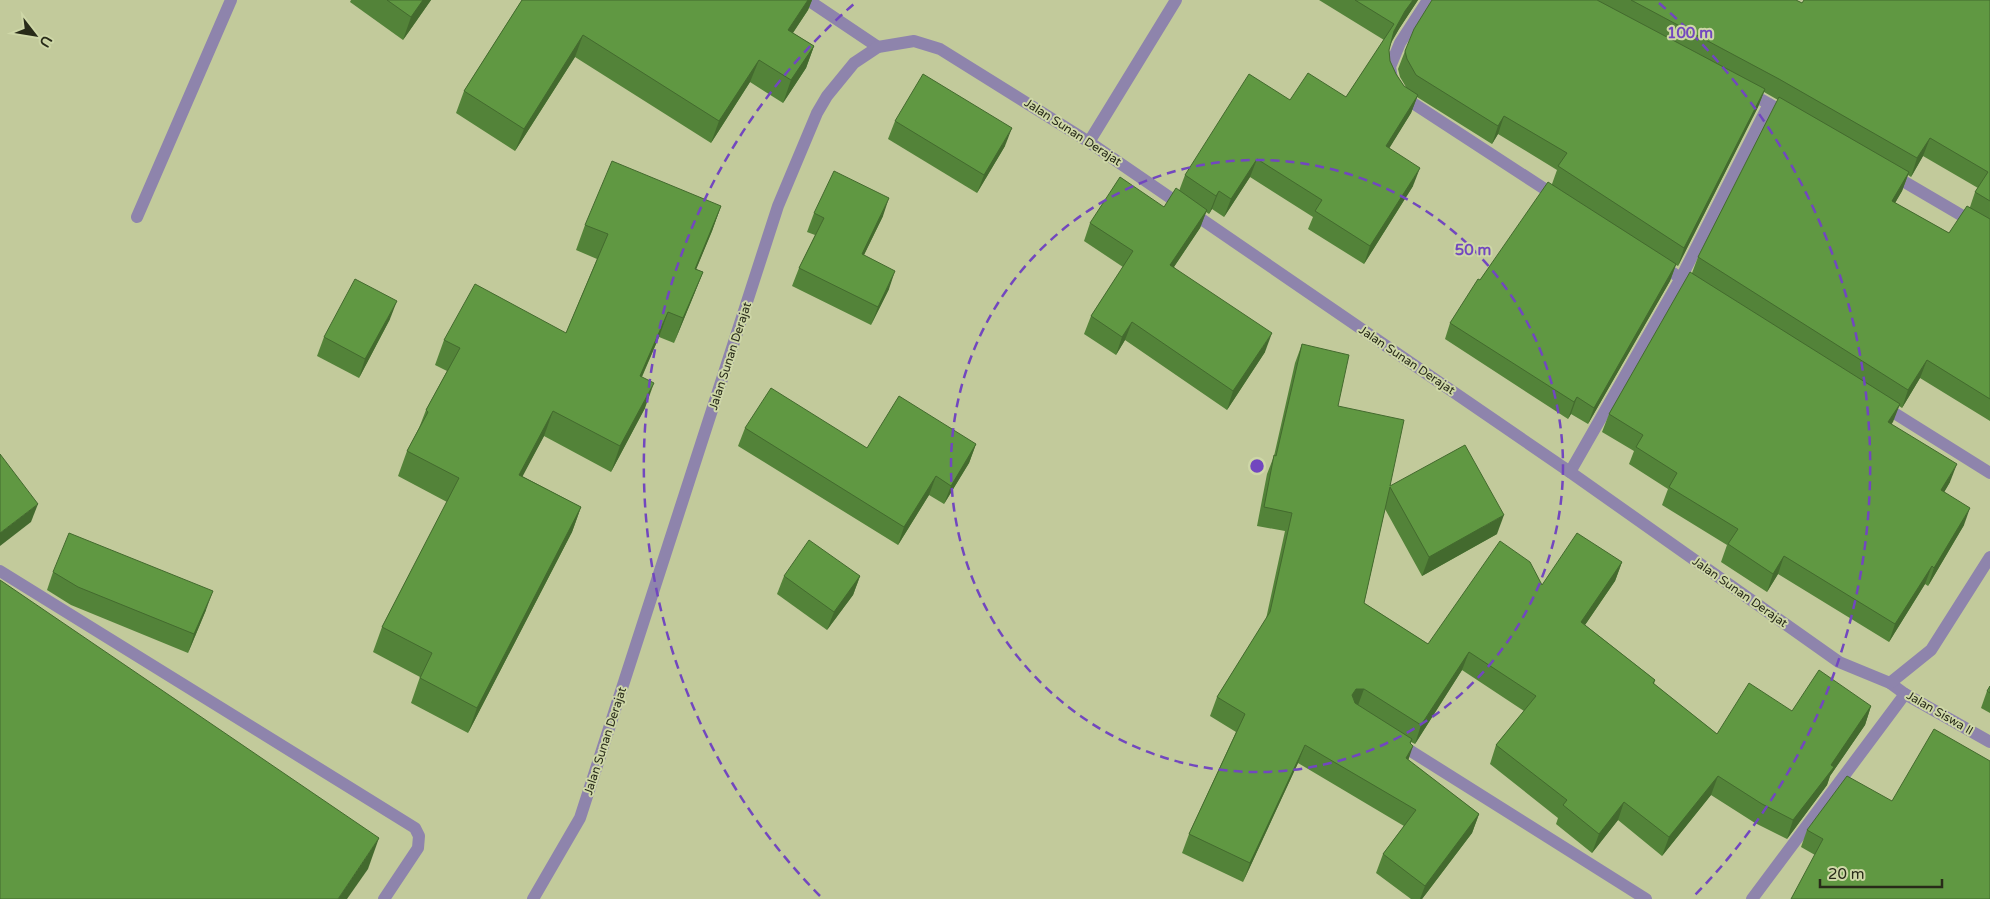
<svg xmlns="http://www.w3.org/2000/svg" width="1990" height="899" viewBox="0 0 1990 899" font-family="'Varela Round',sans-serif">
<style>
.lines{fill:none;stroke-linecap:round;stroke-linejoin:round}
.service{stroke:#8e84ac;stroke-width:12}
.minor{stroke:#8e84ac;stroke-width:12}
.tertiary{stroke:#8e84ac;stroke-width:12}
.wall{fill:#538339;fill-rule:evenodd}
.shaded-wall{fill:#436a2e}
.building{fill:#609842;stroke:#436a2e}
.ring{fill:none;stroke:#7247bf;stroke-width:2.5;stroke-dasharray:9 6}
.labels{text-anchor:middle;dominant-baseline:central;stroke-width:4;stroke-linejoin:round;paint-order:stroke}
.street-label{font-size:12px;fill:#282b19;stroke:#ced7a7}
.centre{fill:#7247bf;stroke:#ced7a7;stroke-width:2.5}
.ring-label{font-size:15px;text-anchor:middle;font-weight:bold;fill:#7247bf;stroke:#ced7a7;stroke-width:4;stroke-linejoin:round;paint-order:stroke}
</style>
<rect width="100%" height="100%" fill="#c2ca9b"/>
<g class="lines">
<!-- service -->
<path class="service" d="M0 571 415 828 419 836 418 848 384 899"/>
<!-- minor -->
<g class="minor">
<path d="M808 0 878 47"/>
<path d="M1392 79 1390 67 1400 43 1428 0"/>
<path d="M1746 91 1787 114"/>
<path d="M1402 96 1557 197"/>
<path d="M1089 142 1176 0"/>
<path d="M1891 174 1990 232"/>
<path d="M137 217 231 0"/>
<path d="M1659 264 1699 290"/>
<path d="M1883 406 1990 473"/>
<path d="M1570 472 1681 278 1769 104"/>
<path d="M1890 683 1905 694 1990 742"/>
<path d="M1398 743 1646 899"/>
<path d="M1752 899 1905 694"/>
</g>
<!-- tertiary -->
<path class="tertiary" d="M533 899 580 818 778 206 817 113 827 96 854 63 878 47 914 41 940 49 1089 142 1570 472 1839 662 1890 683 1931 650 1990 557"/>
</g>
<!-- wall -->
<g class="wall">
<path d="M351 0H431L403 40 350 2Z"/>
<path d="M522 0H812L808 10 793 33 814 46 806 68 783 103 750 82 711 143 575 57 515 151 456 113 464 91Z"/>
<path d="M1319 0H1418L1399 29 1390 45 1389 50 1390 61 1396 74 1404 86 1406 87 1400 77 1398 69 1405 51 1432 0H1796L1802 3 1990 0V421L1920 378 1902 408 1899 406 1891 424 1950 482 1944 492 1964 525 1928 586 1925 584 1889 642 1778 574 1767 592 1721 562 1727 545 1662 505 1668 489 1629 464 1634 451 1602 432 1609 414 1692 273 1698 257 1778 100 1764 92 1758 107 1678 266 1676 265 1670 281 1588 424 1571 414 1568 419 1445 339 1450 323 1480 280 1552 184 1557 170 1498 134 1492 144 1417 97 1411 113 1389 148 1413 186 1364 264 1308 229 1313 217 1250 177 1224 217 1212 209 1209 214 1206 212 1200 228 1174 267 1265 352 1227 410 1125 340 1116 355 1084 334 1091 316 1123 267 1084 241 1090 223 1164 207 1179 191 1185 175 1290 100 1346 97 1384 40ZM1923 156 1978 188 1975 192 1970 207 1949 233 1895 203 1902 191 1908 175 1911 177Z"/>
<path d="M895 121 1005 146 977 193 888 139Z"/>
<path d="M721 206 712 231 696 269 703 272 693 297 674 343 659 337 642 377 645 408 611 472 544 436 522 476 581 507 572 532 468 733 411 703 420 677 373 652 382 627 447 502 398 476 407 451 419 428 426 410 447 371 435 365 444 340 566 333 597 259 576 250 585 225Z"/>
<path d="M814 213 883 216 864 255 889 289 871 325 792 286 799 268 815 235 807 232Z"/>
<path d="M390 319 359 378 317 356 324 337Z"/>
<path d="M1302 344 1338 406 1390 486 1497 534 1422 576 1385 509 1364 603 1428 644 1542 585 1622 562 1615 581 1585 625 1655 680 1654 684 1717 734 1792 711 1871 706 1865 725 1830 776 1827 785 1787 839 1755 823 1711 795 1662 856 1618 820 1592 853 1556 824 1558 818 1490 764 1496 745 1524 711 1462 670 1415 744 1411 742 1408 760 1479 814 1472 833 1422 899H1411L1376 873 1383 854 1404 826 1298 763 1243 882 1182 853 1189 834 1236 732 1210 716 1217 697 1266 619 1285 531 1257 526 1267 474 1274 456 1295 363Z"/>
<path d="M745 428 867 448 976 444 969 463 944 504 929 495 898 545 738 446Z"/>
<path d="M53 572 206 610 188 653 71 605 47 590Z"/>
<path d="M784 576H860L853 595 827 630 777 594Z"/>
<path d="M1990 686V713L1981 708 1987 691Z"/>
<path d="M1892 801 1815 855 1801 847 1807 830Z"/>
</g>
<!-- shaded-wall -->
<g class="shaded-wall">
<path d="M423 0H431L403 40 411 17Z"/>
<path d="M808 0H812L808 10 780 52 788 30Z"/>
<path d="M1413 0H1418L1399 29 1387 49 1394 31 1405 11Z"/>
<path d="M583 35 575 57 515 151 524 129Z"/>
<path d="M814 46 806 68 783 103 791 80Z"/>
<path d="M759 60 750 82 711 143 719 121Z"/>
<path d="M1765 89 1758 107 1678 266 1684 248Z"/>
<path d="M1418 95 1411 113 1379 165 1386 146Z"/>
<path d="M1504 116 1498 134 1492 144 1498 126Z"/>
<path d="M1012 128 1005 146 977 193 984 175Z"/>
<path d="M1930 138 1923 156 1911 177 1917 158Z"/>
<path d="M1257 159 1250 177 1224 217 1231 199Z"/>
<path d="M1420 168 1413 186 1364 264 1370 246Z"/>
<path d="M1909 172 1902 191 1885 220 1892 201Z"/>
<path d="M1219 191 1212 209 1209 214 1216 196Z"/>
<path d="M889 198 883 216 855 273 862 254Z"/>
<path d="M721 206 712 231 686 294 695 269Z"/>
<path d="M1207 210 1200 228 1163 283 1170 265Z"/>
<path d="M1676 264 1670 281 1588 424 1594 408Z"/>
<path d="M895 271 889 289 871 325 878 307Z"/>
<path d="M703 272 693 297 674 343 683 318Z"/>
<path d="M397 301 390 319 359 378 365 359Z"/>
<path d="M668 312 659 337 631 401 640 376Z"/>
<path d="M1132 322 1125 340 1116 355 1122 337Z"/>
<path d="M1272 333 1265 352 1227 410 1233 391Z"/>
<path d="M1927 360 1920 378 1902 408 1908 390Z"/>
<path d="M654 383 645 408 611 472 620 446Z"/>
<path d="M1577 397 1571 414 1568 419 1574 402Z"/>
<path d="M1900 404 1893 422 1881 440 1888 422Z"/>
<path d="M553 411 544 436 510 500 519 475Z"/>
<path d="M976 444 969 463 944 504 951 486Z"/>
<path d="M1957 464 1950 482 1935 508 1941 490Z"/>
<path d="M936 476 929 495 898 545 904 527Z"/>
<path d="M38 504 31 522 0 546V533Z"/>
<path d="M581 507 572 532 468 733 477 708Z"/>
<path d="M1970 508 1964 525 1928 586 1934 568Z"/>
<path d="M1504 515 1497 534 1422 576 1429 557Z"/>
<path d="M1784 556 1778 574 1767 592 1773 574Z"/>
<path d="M1622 562 1615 581 1574 641 1581 622Z"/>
<path d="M1932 566 1925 584 1889 642 1895 624Z"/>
<path d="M860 576 853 595 827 630 834 612Z"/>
<path d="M213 591 206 610 188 653 194 634Z"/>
<path d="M1469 652 1462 670 1415 744 1421 725Z"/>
<path d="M1356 689H1364L1357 708 1352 695Z"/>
<path d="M1871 706 1865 725 1830 776 1827 785 1787 839 1793 820Z"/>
<path d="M1305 745 1298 763 1243 882 1250 863Z"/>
<path d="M1413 746 1407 764 1406 758Z"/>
<path d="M1718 776 1711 795 1662 856 1669 837Z"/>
<path d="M1624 802 1618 820 1592 853 1599 834Z"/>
<path d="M1479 814 1472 833 1422 899H1420L1425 886Z"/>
<path d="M379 838 368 869 347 899H338Z"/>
</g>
<!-- building -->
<g class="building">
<path d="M387 0H423L411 17Z"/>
<path d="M522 0H808L788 30 814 46 791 80 759 60 719 121 583 35 524 129 464 91Z"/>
<path d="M1355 0H1413L1405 11 1394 31 1389 50 1390 61 1396 74 1404 86 1418 95 1386 146 1420 168 1370 246 1315 211 1322 200 1257 159 1231 199 1219 191 1216 196 1185 175 1249 74 1290 100 1308 73 1346 97 1394 24Z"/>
<path d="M1432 0H1597L1765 89 1684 248 1558 166 1567 153 1504 116 1498 126 1416 75 1407 59 1405 51 1414 29Z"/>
<path d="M1631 0H1796L1802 3 1804 0H1990V201L1975 192 1988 172 1930 138 1917 158 1779 79Z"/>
<path d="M923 74 1012 128 984 175 895 121Z"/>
<path d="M1779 97 1909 172 1892 201 1949 233 1967 206 1990 219V399L1927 360 1908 390 1698 257Z"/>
<path d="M612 161 721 206 695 269 703 272 683 318 668 312 640 376 654 383 620 446 553 411 519 475 581 507 477 708 420 678 432 653 382 627 459 478 407 451 428 412 426 410 460 348 444 340 475 284 566 333 608 234 585 225Z"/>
<path d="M834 171 889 198 862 254 895 271 878 307 799 268 824 218 814 213Z"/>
<path d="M1120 177 1164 207 1176 188 1207 210 1170 265 1272 333 1233 391 1132 322 1122 337 1091 316 1133 251 1090 223Z"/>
<path d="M1548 182 1676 264 1594 408 1577 397 1574 402 1450 323 1478 279 1480 280Z"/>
<path d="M1690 272 1900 404 1888 422 1957 464 1941 490 1970 508 1934 568 1932 566 1895 624 1784 556 1773 574 1728 544 1738 529 1669 487 1677 473 1636 447 1643 435 1609 414Z"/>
<path d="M355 279 397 301 365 359 324 337Z"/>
<path d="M1302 344 1349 355 1338 406 1404 420 1390 486 1465 445 1504 515 1429 557 1390 487 1364 603 1428 644 1500 541 1530 562 1542 585 1577 533 1622 562 1581 622 1655 680 1653 683 1717 734 1749 683 1792 711 1819 670 1871 706 1831 765 1834 767 1793 820 1762 804 1718 776 1669 837 1624 802 1599 834 1563 805 1567 800 1496 745 1536 696 1469 652 1421 725 1364 689H1356L1352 695 1355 703 1412 739 1410 743 1413 746 1406 758 1479 814 1425 886 1383 854 1416 810 1305 745 1250 863 1189 834 1245 714 1217 697 1270 612 1292 513 1264 507 1274 455 1276 456Z"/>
<path d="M771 388 867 448 899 396 976 444 951 486 936 476 904 527 745 428Z"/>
<path d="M0 454 38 504 0 533Z"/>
<path d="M69 533 213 591 194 634 78 587 53 572Z"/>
<path d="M809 540 860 576 834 612 784 576Z"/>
<path d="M0 580 379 838 338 899H0Z"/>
<path d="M1990 686V693L1987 691Z"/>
<path d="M1934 729 1990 761V899H1791L1823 839 1807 830 1847 776 1892 801Z"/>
</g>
<!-- distance rings -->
<g class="ring">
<circle cx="1257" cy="466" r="306"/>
<path d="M820 896A613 613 0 0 1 855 3M1659 3A613 613 0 0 1 1694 896"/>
</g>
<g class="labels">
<!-- street labels -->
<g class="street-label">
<text transform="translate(1073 132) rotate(33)">Jalan Sunan Derajat</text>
<text transform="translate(730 356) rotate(-72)">Jalan Sunan Derajat</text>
<text transform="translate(1407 360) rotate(34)">Jalan Sunan Derajat</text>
<text transform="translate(1740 592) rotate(35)">Jalan Sunan Derajat</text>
<text transform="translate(1940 713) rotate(30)">Jalan Siswa II</text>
<text transform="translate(605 741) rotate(-72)">Jalan Sunan Derajat</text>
</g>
</g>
<circle cx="1257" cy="466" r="8" class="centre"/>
<g class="ring-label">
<text x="1690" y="38">100 m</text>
<text x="1473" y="255">50 m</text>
</g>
<!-- north arrow -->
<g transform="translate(35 35) rotate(121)" stroke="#ced7a7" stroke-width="4" paint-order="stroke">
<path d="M0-4L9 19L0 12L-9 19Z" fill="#282b19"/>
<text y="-8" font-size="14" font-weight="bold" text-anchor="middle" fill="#282b19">U</text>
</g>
<!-- scale -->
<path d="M1820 879v8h122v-8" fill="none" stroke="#282b19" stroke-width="2.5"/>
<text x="1828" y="879" font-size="15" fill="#282b19" stroke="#ced7a7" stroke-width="4" paint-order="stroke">20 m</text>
</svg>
